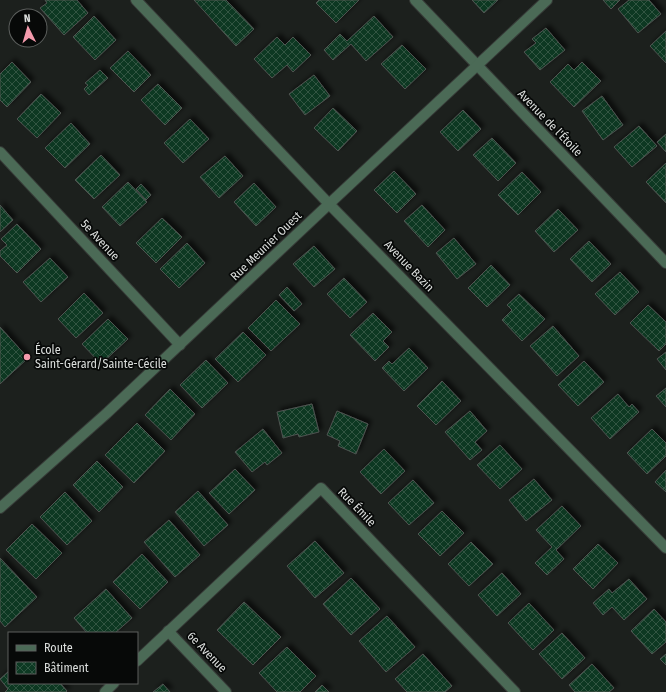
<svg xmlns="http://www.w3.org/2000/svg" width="666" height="692" viewBox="0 0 666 692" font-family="'Fira Sans Condensed',sans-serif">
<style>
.building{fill:url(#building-cross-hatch);stroke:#4f5451;filter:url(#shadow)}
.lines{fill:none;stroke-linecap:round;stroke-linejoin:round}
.street-casing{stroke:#373b38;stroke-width:12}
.street{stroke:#4b6a56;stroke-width:10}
.poi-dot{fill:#f39aac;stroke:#070908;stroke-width:1.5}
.labels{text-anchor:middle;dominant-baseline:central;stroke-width:3.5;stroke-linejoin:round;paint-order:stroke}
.street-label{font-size:12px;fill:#dcdfdd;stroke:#070908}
.poi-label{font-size:12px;fill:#dcdfdd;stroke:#070908;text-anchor:start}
</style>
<defs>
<pattern id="building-cross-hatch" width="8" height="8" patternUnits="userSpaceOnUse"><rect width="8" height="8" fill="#0d3923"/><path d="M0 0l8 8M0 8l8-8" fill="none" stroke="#305542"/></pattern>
<filter id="shadow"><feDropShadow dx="3.5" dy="-3.5" stdDeviation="2" flood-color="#0009"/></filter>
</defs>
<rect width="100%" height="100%" fill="#1c201d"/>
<!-- building -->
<g class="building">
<path d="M45 0H77L88 13 64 35 40 8 47 3Z"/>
<path d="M194 0H226L254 29 236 46Z"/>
<path d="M319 0H359L336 23 316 3Z"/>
<path d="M472 0H498L484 13Z"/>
<path d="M603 0H620L611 9Z"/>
<path d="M629 0H649L661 14 638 33 618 9Z"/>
<path d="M94 16 116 40 95 60 73 37Z"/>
<path d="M374 16 393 37 366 61 351 44 333 60 324 50 340 34 347 41Z"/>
<path d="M546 28 565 50 540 70 524 52 536 43 532 39Z"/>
<path d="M666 31V63L650 46Z"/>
<path d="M277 37 285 45 293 37 311 55 293 72 287 65 272 78 254 59Z"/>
<path d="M402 45 426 69 405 89 381 64Z"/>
<path d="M128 51 151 75 134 92 110 68Z"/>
<path d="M12 62 31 82 7 107 0 100V74Z"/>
<path d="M582 62 601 81 574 107 550 82 568 64 574 70Z"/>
<path d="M100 70 108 78 89 95 84 89 88 85 85 83Z"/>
<path d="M314 75 330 96 305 115 289 94Z"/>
<path d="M158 84 182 108 165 125 141 100Z"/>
<path d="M41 94 61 113 37 138 17 119Z"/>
<path d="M602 96 623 125 603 140 582 111Z"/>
<path d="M333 108 357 131 338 151 314 128Z"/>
<path d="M463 110 481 129 458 151 440 132Z"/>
<path d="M190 119 209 139 183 163 164 143Z"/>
<path d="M71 123 90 144 65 168 45 148Z"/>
<path d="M639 126 657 146 632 167 614 147Z"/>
<path d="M666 134V152L657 142Z"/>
<path d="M492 138 516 163 498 181 473 155Z"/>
<path d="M101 155 120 175 94 199 75 180Z"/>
<path d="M225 156 243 176 219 198 200 177Z"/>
<path d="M666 163V203L646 182Z"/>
<path d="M394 171 416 194 397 213 374 190Z"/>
<path d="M522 172 541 192 518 215 498 195Z"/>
<path d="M128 182 147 202 120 226 102 207Z"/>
<path d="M254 183 276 207 256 226 234 202Z"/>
<path d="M141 184 151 195 146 200 136 189Z"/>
<path d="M0 205 13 220 0 232Z"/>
<path d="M422 205 445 230 428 247 404 221Z"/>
<path d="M558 209 578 230 554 252 535 231Z"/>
<path d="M162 218 182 237 156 263 136 243Z"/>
<path d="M17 224 41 249 17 273 0 256V251L7 245 1 239Z"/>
<path d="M454 238 476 264 457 279 436 253Z"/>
<path d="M589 241 611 264 592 282 570 259Z"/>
<path d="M187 243 205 263 179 288 160 269Z"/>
<path d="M314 246 335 269 314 287 293 264Z"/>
<path d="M50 258 68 277 41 302 23 282Z"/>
<path d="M491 265 510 285 487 307 468 288Z"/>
<path d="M620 272 639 292 615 315 595 294Z"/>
<path d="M344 278 367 302 350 318 327 294Z"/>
<path d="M287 287 302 304 294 311 279 295Z"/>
<path d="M84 293 103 313 76 338 58 319Z"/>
<path d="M519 294 545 319 522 341 502 320 512 310 507 305Z"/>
<path d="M276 300 300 324 271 351 248 328Z"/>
<path d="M648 305 666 322V344L659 351 630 323Z"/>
<path d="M373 313 392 332 383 341 389 347 375 361 350 335Z"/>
<path d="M108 319 128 339 101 364 82 344Z"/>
<path d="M553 326 579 356 557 376 530 346Z"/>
<path d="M0 327 28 358 0 384Z"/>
<path d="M243 332 266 355 238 382 215 359Z"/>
<path d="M409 348 428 368 404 391 382 368 389 361 392 364Z"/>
<path d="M666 352V370L657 359Z"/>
<path d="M206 360 228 383 202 408 180 385Z"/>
<path d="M584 361 604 382 578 406 558 385Z"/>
<path d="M442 381 461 401 436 425 417 406Z"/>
<path d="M666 388V407L656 396Z"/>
<path d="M170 389 195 414 171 440 145 415Z"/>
<path d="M618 394 629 407 632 404 639 412 610 439 591 418Z"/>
<path d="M312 404 319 432 299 437 298 434 283 438 277 412Z"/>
<path d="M337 411 368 424 356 454 338 446 340 441 327 435Z"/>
<path d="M470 411 487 431 475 442 482 450 470 460 445 432Z"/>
<path d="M137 423 165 451 134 483 105 455Z"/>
<path d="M263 429 282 453 267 465 265 462 252 472 235 452Z"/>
<path d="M652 429 666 443V456L647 474 627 453Z"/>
<path d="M500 445 522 469 500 489 477 465Z"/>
<path d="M384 449 405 471 381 494 360 472Z"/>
<path d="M97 461 123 487 99 512 73 485Z"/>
<path d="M235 469 255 490 229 514 209 493Z"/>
<path d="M666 470V492L655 482Z"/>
<path d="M534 479 552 500 526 521 509 500Z"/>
<path d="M413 480 434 503 409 525 388 503Z"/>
<path d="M198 491 228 525 204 546 175 512Z"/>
<path d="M65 492 92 521 67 545 40 517Z"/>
<path d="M562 506 581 526 556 550 564 559 547 575 535 563 552 547 536 530Z"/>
<path d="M442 511 464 533 440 556 418 534Z"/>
<path d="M169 520 200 555 175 577 144 542Z"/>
<path d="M32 524 62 553 36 579 6 550Z"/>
<path d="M315 541 344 573 315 598 287 566Z"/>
<path d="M471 542 493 564 469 586 448 564Z"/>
<path d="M598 544 618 563 593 589 573 569Z"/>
<path d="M142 554 168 582 140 609 113 582Z"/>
<path d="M0 558 37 597 5 627 0 621Z"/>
<path d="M502 573 521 594 497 616 478 595Z"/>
<path d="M351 578 380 609 351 635 323 604Z"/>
<path d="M629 579 647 599 624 620 612 607 603 615 593 603 609 589 612 593Z"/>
<path d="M106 589 132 618 115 633H87L74 618Z"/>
<path d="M244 602 281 637 253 665 217 630Z"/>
<path d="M529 603 554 630 533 650 508 623Z"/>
<path d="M654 609 666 622V642L652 654 631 631Z"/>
<path d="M387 616 415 647 386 672 359 641Z"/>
<path d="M562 633 585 658 562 679 539 654Z"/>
<path d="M287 647 316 676 300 692H277L259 673Z"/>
<path d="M423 654 452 686 445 692H407L395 679Z"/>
<path d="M666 654V665L660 659Z"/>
<path d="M592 664 614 688 609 692H575L569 685Z"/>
<path d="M9 671V683H60L67 691 66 692H5L8 689 0 679Z"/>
<path d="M163 684 170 692H153Z"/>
<path d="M322 685 329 692H315Z"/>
</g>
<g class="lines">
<defs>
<g id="street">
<path d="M136 0 329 204 666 548"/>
<path d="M415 0 666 263"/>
<path d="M0 152 180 345"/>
<path d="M0 508 107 413 329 204 547 0"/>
<path d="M168 631 226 692"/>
<path d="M137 661 321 488 515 692"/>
<path d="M105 692 114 683"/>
</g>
</defs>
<!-- street casing -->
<use href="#street" class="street-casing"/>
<!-- street -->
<use href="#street" class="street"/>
</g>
<!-- markers -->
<circle class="poi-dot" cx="27" cy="357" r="4"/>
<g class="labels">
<!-- street labels -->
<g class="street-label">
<text transform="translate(550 123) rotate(46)">Avenue de l'Étoile</text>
<text transform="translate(100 240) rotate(47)">5e Avenue</text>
<text transform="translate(266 246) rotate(-44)">Rue Meunier Ouest</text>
<text transform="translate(409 266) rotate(46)">Avenue Bazin</text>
<text transform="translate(357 507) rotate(46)">Rue Émile</text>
<text transform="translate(207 652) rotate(46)">6e Avenue</text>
</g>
<!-- poi labels -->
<g class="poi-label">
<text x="35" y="350">École<tspan x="35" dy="14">Saint-Gérard/Sainte-Cécile</tspan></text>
</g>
</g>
<!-- legend -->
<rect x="8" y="632" width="130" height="52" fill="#070908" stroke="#5c5f5d"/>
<rect x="16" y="645" width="20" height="6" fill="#4b6a56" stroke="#5c5f5d"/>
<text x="44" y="652" font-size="12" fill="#dcdfdd">Route</text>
<rect x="16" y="662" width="20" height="12" fill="url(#building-cross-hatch)" stroke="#5c5f5d"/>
<text x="44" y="672" font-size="12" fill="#dcdfdd">Bâtiment</text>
<!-- north arrow -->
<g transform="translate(28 28) rotate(355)"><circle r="19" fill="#070908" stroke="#5c5f5d"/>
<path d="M0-3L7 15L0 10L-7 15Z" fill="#f39aac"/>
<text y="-6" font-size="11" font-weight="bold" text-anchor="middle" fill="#dcdfdd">N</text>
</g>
</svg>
